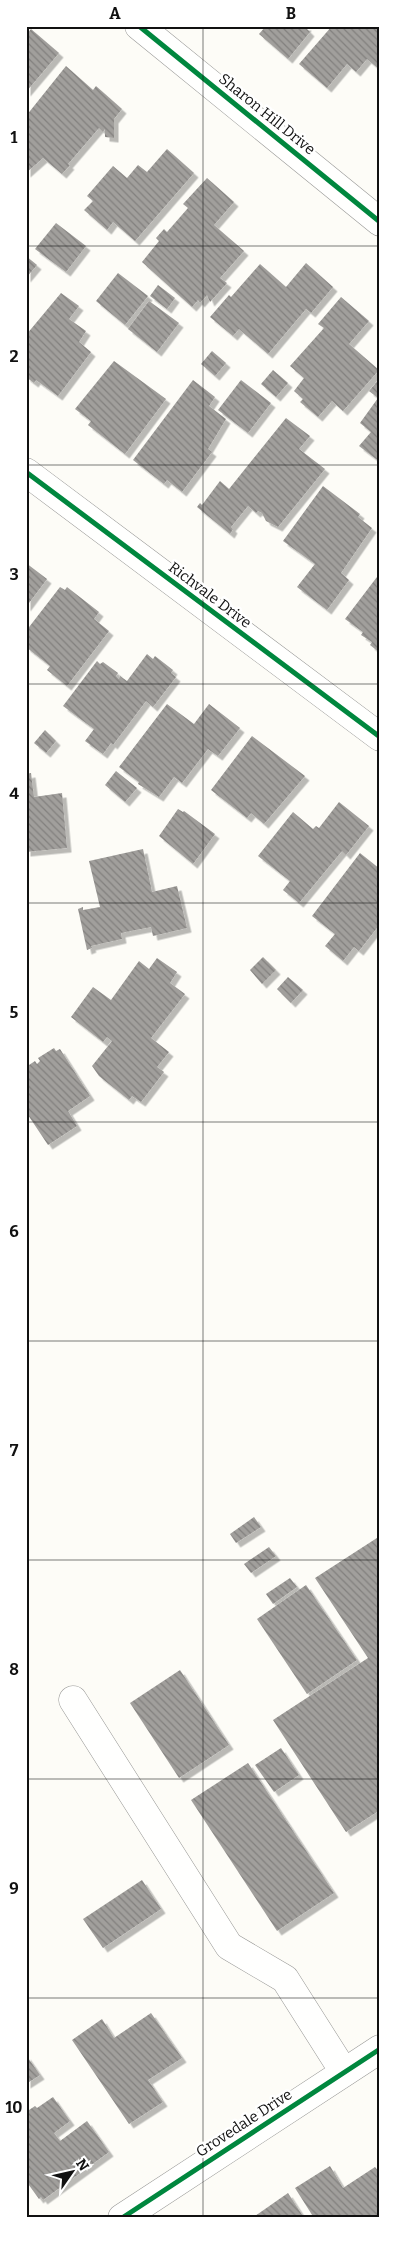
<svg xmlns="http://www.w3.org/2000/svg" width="406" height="2244" viewBox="0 0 406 2244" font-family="Bitter,serif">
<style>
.building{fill:url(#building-back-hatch);filter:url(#shadow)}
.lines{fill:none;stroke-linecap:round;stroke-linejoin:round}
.minor-casing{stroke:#979795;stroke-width:29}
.minor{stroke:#fffffe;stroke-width:28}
.cycleway-casing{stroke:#fff;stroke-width:8}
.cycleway{stroke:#00873e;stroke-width:5}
.grid{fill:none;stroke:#111;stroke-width:1;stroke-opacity:0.55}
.labels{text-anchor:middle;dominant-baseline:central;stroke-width:5;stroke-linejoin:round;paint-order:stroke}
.street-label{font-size:15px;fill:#111;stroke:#fff}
.neatline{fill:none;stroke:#111;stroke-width:2}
.grid-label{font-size:16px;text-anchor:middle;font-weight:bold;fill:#111}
</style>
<defs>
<pattern id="building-back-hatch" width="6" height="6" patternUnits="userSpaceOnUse" patternTransform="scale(1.25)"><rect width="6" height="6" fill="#a19f9c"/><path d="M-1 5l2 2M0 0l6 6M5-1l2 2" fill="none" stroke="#82807e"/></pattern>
<filter id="shadow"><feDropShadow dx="4.5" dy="4.5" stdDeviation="0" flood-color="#0004"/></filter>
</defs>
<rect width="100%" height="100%" fill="#fdfcf7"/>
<!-- building -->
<g class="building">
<path d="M266 26H307L306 28 310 32 288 59 259 34Z"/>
<path d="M332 26H380V70L367 59 356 72 347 64 327 88 299 64Z"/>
<path d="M31 29 59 53 26 92V35Z"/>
<path d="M66 66 93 90 96 86 122 109 114 119V138L105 137V129L103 132 99 128 68 164 70 165 62 174 43 158 26 173V116Z"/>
<path d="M167 149 194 173 135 241 113 222 107 230 84 210 93 201 87 196 113 166 127 178 138 165 147 172Z"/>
<path d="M207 178 234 202 214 225 244 251 220 278 227 283 210 302 207 295 200 303 198 300 192 307 142 262 159 241 156 238 164 229 167 232 188 208 183 204Z"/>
<path d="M56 223 86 246 66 272 35 249Z"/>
<path d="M26 256 37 265 26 278Z"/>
<path d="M306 263 333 287 311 313 306 309 268 354 239 329 233 336 210 317 229 295 231 297 260 264 286 287Z"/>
<path d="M118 273 148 296 125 325 96 301Z"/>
<path d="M158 285 175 298 167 309 150 296Z"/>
<path d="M61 293 79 306 69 319 86 331 79 342 91 352 58 396 36 380 34 383 26 377V335Z"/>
<path d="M341 297 369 321 349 344 379 370 343 411 332 401 318 417 300 402 303 399 294 391 304 378 290 366 324 328 318 324Z"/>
<path d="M149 301 179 323 157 352 128 329Z"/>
<path d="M212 351 226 363 215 376 201 364Z"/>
<path d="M114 361 166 399 125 454 88 425 91 421 75 409Z"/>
<path d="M273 370 288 383 276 397 261 384Z"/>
<path d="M380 378V462L359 446 371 432 360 423 378 398 369 391Z"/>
<path d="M193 380 215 397 209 406 226 419 208 449 212 452 182 492 167 480 164 484 133 460Z"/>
<path d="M241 380 271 403 248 433 218 410Z"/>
<path d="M286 418 310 436 299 449 325 469 278 527 266 521 262 513 258 511 256 513 248 506 231 527 233 529 230 534 197 507 200 503 202 505 220 481 229 489Z"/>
<path d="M323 486 360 514 358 517 372 528 341 573 349 580 327 610 297 587 315 564 283 541Z"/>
<path d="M26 563 47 579 26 607Z"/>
<path d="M380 573V653L370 645 372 642 361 635 363 632 345 619Z"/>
<path d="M60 587 65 590 67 587 99 612 94 619 109 631 67 686 47 670 50 666 26 647V631Z"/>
<path d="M147 654 153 659 155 656 173 670 171 673 176 677 153 707 146 701 113 745 111 743 103 754 85 741 94 729 63 706 97 661 100 664 103 662 118 673 116 676 119 679 120 676 127 681Z"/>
<path d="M167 704 194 724 209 704 240 728 218 756 208 749 182 783 174 777 159 797 138 784 139 782 119 767Z"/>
<path d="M45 730 56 741 46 753 34 743Z"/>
<path d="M252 736 305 776 264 824 251 813 247 818 211 790Z"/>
<path d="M116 771 137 788 125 802 105 785Z"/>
<path d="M31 773 34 797 62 793 67 848 26 852V774Z"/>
<path d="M339 802 369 826 346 855 342 851 299 903 283 890 290 881 258 856 293 812 313 829 316 826 319 828Z"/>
<path d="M178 809 183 812 184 811 215 834 193 864 159 836Z"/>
<path d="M143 849 152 892 177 886 187 928 153 936 151 927 121 933 122 939 91 946 92 948 87 950 78 909 83 907V910L100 907 89 861Z"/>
<path d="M360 853 380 869V924L359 951 354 947 343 961 325 946 335 934 312 916Z"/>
<path d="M263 957 276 970 262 984 250 970Z"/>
<path d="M157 958 177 972 170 983 185 994 151 1038 169 1052 157 1067 164 1072 141 1102 132 1096 129 1100 99 1076 92 1066 112 1041 107 1037 103 1042 71 1017 93 987 111 1000 139 961 149 969Z"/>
<path d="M288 977 303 990 291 1003 277 989Z"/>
<path d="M54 1048 56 1051 60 1049 90 1096 68 1111 77 1126 48 1145 26 1112V1067L35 1061 37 1064 40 1061 38 1058Z"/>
<path d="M254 1517 261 1527 236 1543 230 1534Z"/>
<path d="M380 1536V1810L346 1832 273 1720 368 1658 315 1578Z"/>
<path d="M269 1547 276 1556 251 1573 244 1564Z"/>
<path d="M290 1578 297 1587 273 1604 266 1594Z"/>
<path d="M306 1585 357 1660 307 1694 257 1619Z"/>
<path d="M180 1670 229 1745 179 1778 130 1703Z"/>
<path d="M281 1748 299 1775 274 1792 255 1765Z"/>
<path d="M248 1763 334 1893 277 1931 191 1800Z"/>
<path d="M142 1880 161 1909 103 1948 83 1919Z"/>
<path d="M151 2013 182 2058 148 2080 163 2102 129 2124 72 2040 102 2019 114 2038Z"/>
<path d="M26 2055 40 2075 26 2084Z"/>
<path d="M53 2097 70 2121 54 2133 60 2141 87 2121 109 2152 43 2200 41 2197 39 2199 26 2181V2112L35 2106 37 2108Z"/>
<path d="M330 2166 343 2188 375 2167 380 2173V2218H314L295 2188Z"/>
<path d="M288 2193 304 2218H256L255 2216Z"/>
</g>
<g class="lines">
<defs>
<g id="minor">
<path d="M139 26 380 222"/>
<path d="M26 472 380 737"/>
<path d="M73 1700 229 1946 285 1979 344 2072"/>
<path d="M122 2218 380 2049"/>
</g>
</defs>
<!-- minor casing -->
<use href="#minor" class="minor-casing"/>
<!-- minor -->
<use href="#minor" class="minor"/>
<defs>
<g id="cycleway">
<path d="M139 26 380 222"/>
<path d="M26 472 380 737"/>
<path d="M122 2218 380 2049"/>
</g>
</defs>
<!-- cycleway casing -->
<use href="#cycleway" class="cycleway-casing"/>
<!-- cycleway -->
<use href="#cycleway" class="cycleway"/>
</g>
<!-- grid -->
<path class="grid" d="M203 26V2218M26 246H380M26 465H380M26 684H380M26 903H380M26 1122H380M26 1341H380M26 1560H380M26 1779H380M26 1998H380"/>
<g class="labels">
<!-- street labels -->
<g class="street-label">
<text transform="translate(267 114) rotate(39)">Sharon Hill Drive</text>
<text transform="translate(210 595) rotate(37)">Richvale Drive</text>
<text transform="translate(244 2123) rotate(-33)">Grovedale Drive</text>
</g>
</g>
<!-- border -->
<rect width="406" height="2244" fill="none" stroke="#ffffff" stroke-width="55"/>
<!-- north arrow -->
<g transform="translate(72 2172) rotate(56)" stroke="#ffffff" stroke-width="4" paint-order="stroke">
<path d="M0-4L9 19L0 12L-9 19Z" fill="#111111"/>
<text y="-8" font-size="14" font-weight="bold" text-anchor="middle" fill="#111111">N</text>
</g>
<rect x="28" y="28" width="350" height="2188" class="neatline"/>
<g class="grid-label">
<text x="115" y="19">A</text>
<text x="291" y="19">B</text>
<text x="14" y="143">1</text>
<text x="14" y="362">2</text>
<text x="14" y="580">3</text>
<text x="14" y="799">4</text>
<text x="14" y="1018">5</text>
<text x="14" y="1237">6</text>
<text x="14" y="1456">7</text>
<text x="14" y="1675">8</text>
<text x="14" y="1894">9</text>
<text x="14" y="2113">10</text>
</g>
</svg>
